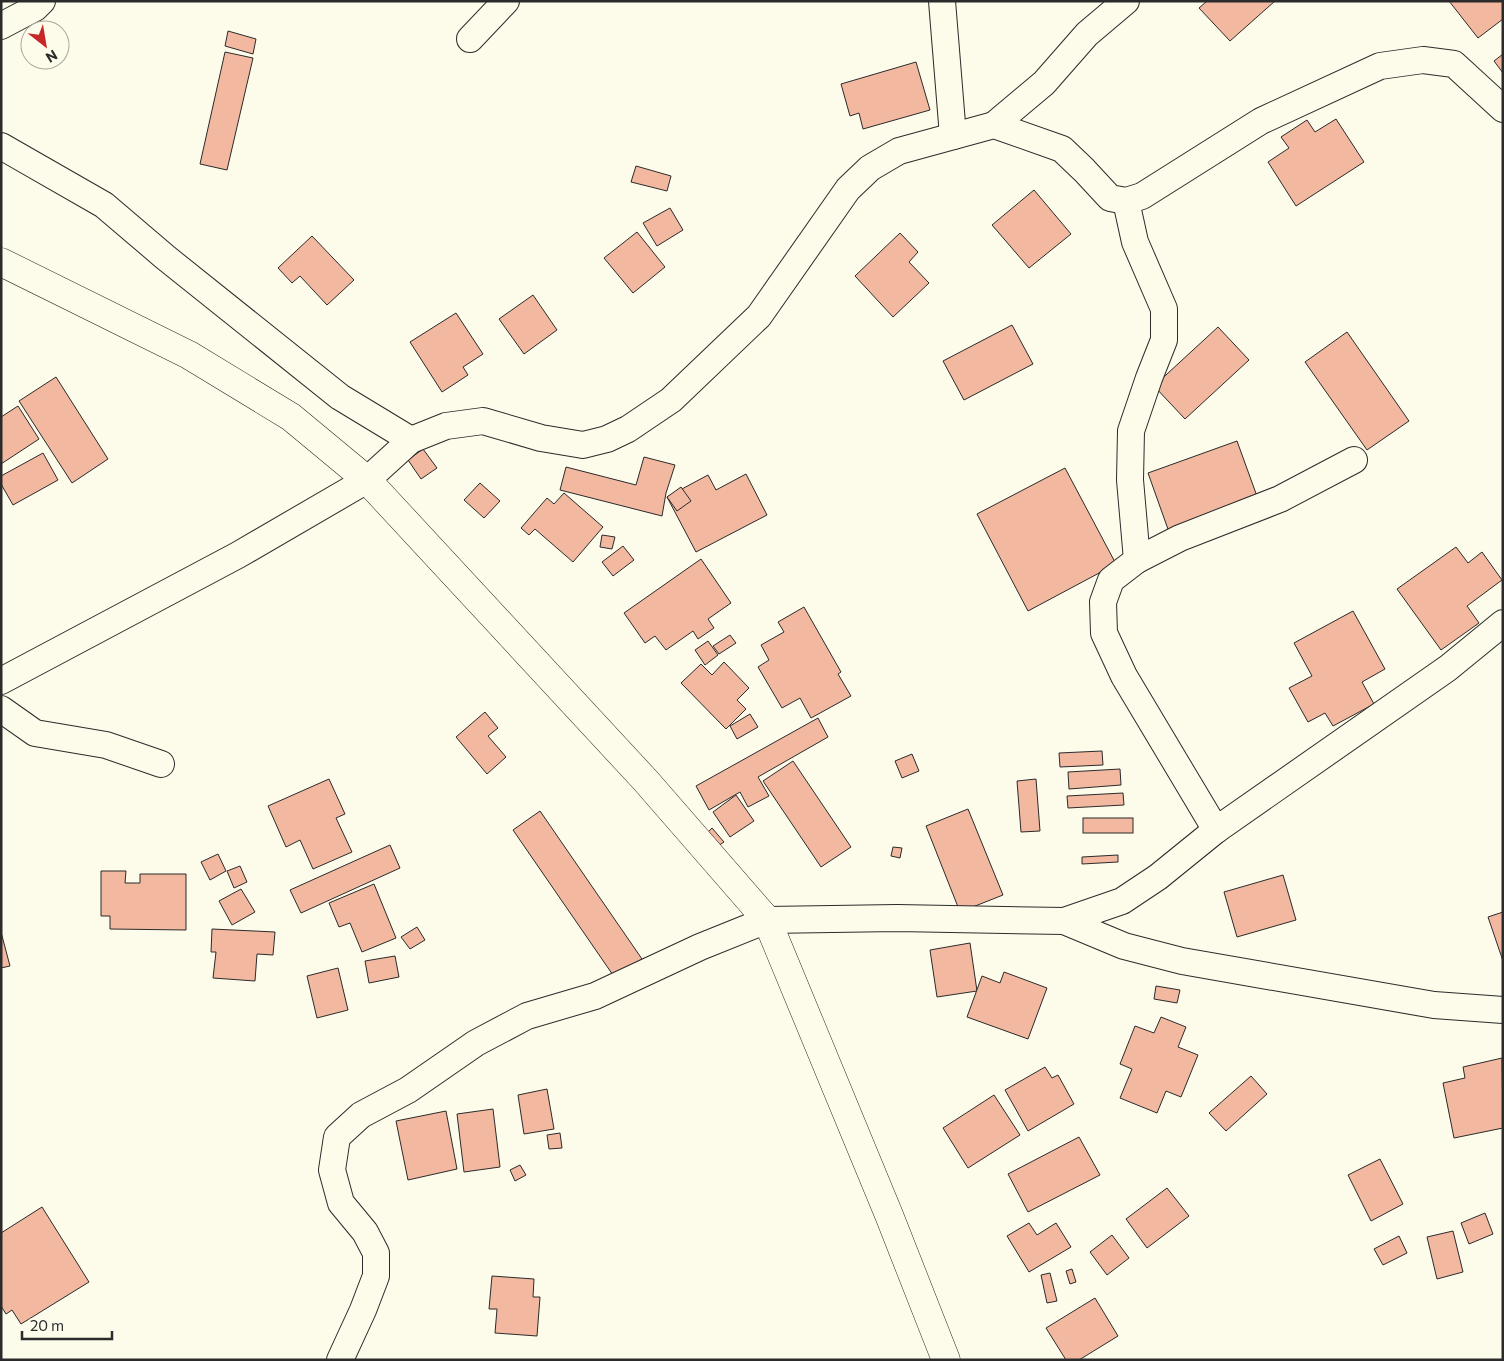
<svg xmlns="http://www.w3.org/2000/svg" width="1504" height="1361" viewBox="0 0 1504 1361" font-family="Commissioner,sans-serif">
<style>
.building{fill:#f2b8a0;stroke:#2b2b2b}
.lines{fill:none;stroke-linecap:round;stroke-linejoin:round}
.minor-casing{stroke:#2b2b2b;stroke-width:28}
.tertiary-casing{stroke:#2b2b2b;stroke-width:29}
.minor{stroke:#fdfbea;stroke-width:26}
.tertiary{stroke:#fdfbea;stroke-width:28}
</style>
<rect width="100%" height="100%" fill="#fdfbea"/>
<!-- building -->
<g class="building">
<path d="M1205 1H1275L1230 41 1199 8 1206 2Z"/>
<path d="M1449 1H1503V19L1478 38Z"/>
<path d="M228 31 256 39 253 54 225 46Z"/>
<path d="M225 52 253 58 227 170 200 164Z"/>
<path d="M1503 54V73L1494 61Z"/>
<path d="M916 62 930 110 863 129 859 113 850 116 841 84Z"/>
<path d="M1336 119 1364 162 1296 206 1268 162 1289 148 1281 137 1307 120 1315 132Z"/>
<path d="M636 166 671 176 667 191 631 182Z"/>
<path d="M1034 190 1071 234 1029 268 992 225Z"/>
<path d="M670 208 683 230 657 246 643 223Z"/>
<path d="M637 232 665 267 633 293 604 258Z"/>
<path d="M900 233 918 252 909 262 929 283 893 317 855 276Z"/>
<path d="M312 236 354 280 327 305 300 276 292 283 278 268Z"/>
<path d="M533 295 557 330 524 354 499 319Z"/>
<path d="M456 313 483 354 463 367 468 375 442 392 410 342Z"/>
<path d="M1012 325 1033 364 964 400 943 361Z"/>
<path d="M1218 327 1249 360 1185 419 1154 386Z"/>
<path d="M1347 332 1409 421 1367 450 1305 362Z"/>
<path d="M56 377 108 459 72 483 19 401Z"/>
<path d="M18 406 39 439 1 464V417Z"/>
<path d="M1237 441 1258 499 1169 532 1148 473Z"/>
<path d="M423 449 437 468 421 479 408 460Z"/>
<path d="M43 453 58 480 13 505 1 484V476Z"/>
<path d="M644 457 675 465 666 493 662 516 560 490 566 467 636 485Z"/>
<path d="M1065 468 1116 564 1028 611 977 514Z"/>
<path d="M746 474 767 515 696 552 667 497 708 475 716 490Z"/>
<path d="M480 483 500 501 484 518 464 500Z"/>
<path d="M681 487 691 501 677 511 667 497Z"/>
<path d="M564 493 603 527 573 562 535 529 529 535 521 528 547 498 554 504Z"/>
<path d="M602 535 615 537 612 549 600 547Z"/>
<path d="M623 546 634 560 613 576 602 562Z"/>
<path d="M1456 547 1468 563 1482 552 1502 580 1467 606 1479 623 1441 650 1397 589Z"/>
<path d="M701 559 731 603 708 619 714 628 698 639 693 631 666 650 655 636 645 643 624 613Z"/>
<path d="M804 607 841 672 838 674 851 696 811 718 800 698 782 708 758 667 769 660 761 645 784 632 778 622Z"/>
<path d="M1353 611 1385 669 1362 682 1374 704 1333 726 1325 713 1308 722 1289 688 1312 676 1294 643Z"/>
<path d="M730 635 736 643 719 654 713 646Z"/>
<path d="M708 641 718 655 705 665 695 650Z"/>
<path d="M724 662 749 688 737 700 746 709 726 729 681 683 701 664 712 675Z"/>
<path d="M485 712 498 728 488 736 506 757 487 774 456 737Z"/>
<path d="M750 714 758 727 737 739 730 726Z"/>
<path d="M818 718 828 737 758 777 769 796 748 807 740 792 709 810 696 786Z"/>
<path d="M1102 751 1103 765 1060 767 1059 753Z"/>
<path d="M912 754 919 771 902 778 895 761Z"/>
<path d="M793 761 851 847 821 867 763 781Z"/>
<path d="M1120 769 1121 785 1069 789 1068 772Z"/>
<path d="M329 779 345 814 336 818 352 852 313 869 300 840 286 847 268 806Z"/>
<path d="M1036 779 1040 831 1021 832 1017 781Z"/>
<path d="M1123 793 1124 805 1068 808 1067 796Z"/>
<path d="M736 795 754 821 730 837 713 812Z"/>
<path d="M968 809 1003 895 960 912 926 826Z"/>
<path d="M540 811 642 959 615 978 513 830Z"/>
<rect x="1083" y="818" width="50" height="15"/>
<path d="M712 828 724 842 718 846 707 833Z"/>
<path d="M390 845 400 868 301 913 290 890Z"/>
<path d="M893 847 902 848 900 858 891 856Z"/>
<path d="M218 854 226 871 210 880 201 862Z"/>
<path d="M1118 855V862L1082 864V857Z"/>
<path d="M240 866 247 882 234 888 227 871Z"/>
<path d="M101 871H126L125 883H140V874H186V930L110 929V916H101Z"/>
<path d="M1283 875 1296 920 1237 937 1224 892Z"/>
<path d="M374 884 396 938 362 952 350 923 339 927 329 903Z"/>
<path d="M241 889 255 912 232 925 219 901Z"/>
<path d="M1503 912V961L1488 917Z"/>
<path d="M417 927 425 940 410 949 401 937Z"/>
<path d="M212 929 275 932 273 955 257 954 255 981 213 978 216 952H211Z"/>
<path d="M1 932 10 966 1 968Z"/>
<path d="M970 943 977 991 937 997 930 950Z"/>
<path d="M395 956 399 977 369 983 365 961Z"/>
<path d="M338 968 348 1010 317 1018 307 976Z"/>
<path d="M1004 972 1047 988 1028 1039 967 1017 982 976 1000 983Z"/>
<path d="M1156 986 1180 990 1177 1003 1154 999Z"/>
<path d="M1161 1017 1186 1027 1178 1047 1198 1055 1181 1097 1166 1091 1157 1113 1120 1098 1132 1069 1120 1064 1135 1026 1154 1033Z"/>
<path d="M1502 1058 1503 1128 1454 1138 1443 1083 1465 1078 1463 1067Z"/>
<path d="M1045 1067 1052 1078 1058 1075 1074 1104 1028 1131 1005 1090Z"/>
<path d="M1251 1076 1267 1094 1226 1131 1209 1113Z"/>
<path d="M547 1089 554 1129 524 1134 518 1095Z"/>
<path d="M994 1095 1020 1135 968 1168 943 1128Z"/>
<path d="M493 1109 500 1167 464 1172 457 1114Z"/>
<path d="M446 1111 457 1169 408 1180 396 1121Z"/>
<path d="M560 1133 562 1148 549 1149 547 1135Z"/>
<path d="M1079 1137 1100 1175 1028 1212 1008 1174Z"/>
<path d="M1380 1159 1403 1204 1371 1221 1348 1175Z"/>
<path d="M520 1165 526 1175 515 1181 510 1170Z"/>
<path d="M1167 1188 1189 1216 1147 1248 1126 1219Z"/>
<path d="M42 1207 89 1282 21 1324 12 1310 6 1314 1 1306V1233Z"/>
<path d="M1485 1213 1493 1234 1469 1244 1461 1223Z"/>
<path d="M1029 1223 1037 1235 1056 1223 1071 1247 1029 1272 1007 1236Z"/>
<path d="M1453 1231 1463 1272 1437 1279 1427 1237Z"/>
<path d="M1112 1235 1129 1258 1107 1275 1090 1252Z"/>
<path d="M1399 1236 1407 1253 1383 1265 1374 1249Z"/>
<path d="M1072 1269 1076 1282 1070 1284 1066 1271Z"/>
<path d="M1050 1273 1057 1301 1047 1303 1041 1275Z"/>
<path d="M492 1276 534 1279 533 1297H540L537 1336 495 1333 497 1309H489Z"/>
<path d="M1095 1298 1118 1336 1079 1360H1066L1046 1328Z"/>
</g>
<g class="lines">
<defs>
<g id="minor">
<path d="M942 1 953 136"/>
<path d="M1 26 35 8 42 1"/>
<path d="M470 39 506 1"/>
<path d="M994 125 1044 83 1087 34 1126 1"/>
<path d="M1 146 104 205 165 257 340 397 411 440"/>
<path d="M1126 201 1135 242 1164 309V340L1149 378 1131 431 1130 480 1137 560"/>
<path d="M1 681 238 555 367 480 411 440 446 426 483 421 541 438 583 445 607 439 628 429 671 400 759 316 848 189 870 168 899 151 994 125 1062 149 1084 170 1110 198 1126 201 1142 196 1261 121 1380 66 1423 60 1454 64 1503 109"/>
<path d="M1 709 35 733 106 745 161 764"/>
<path d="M1216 830 1124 676 1104 633 1103 602 1111 580 1137 560 1180 538 1280 499 1354 460"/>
<path d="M1064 921 1122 901 1158 877 1216 830 1448 668 1503 623"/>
<path d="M340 1360 363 1310 376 1276V1253L365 1232 341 1203 332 1170 337 1137 361 1115 408 1090 476 1043 527 1016 595 996 700 947 767 920 897 918 1064 921 1124 946 1182 961 1434 1005 1503 1010"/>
</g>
<path id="tertiary" d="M1 262 189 355 291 417 367 480 646 781 767 920 889 1215 946 1360"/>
</defs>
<!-- minor casing -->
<use href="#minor" class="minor-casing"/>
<!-- tertiary casing -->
<use href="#tertiary" class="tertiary-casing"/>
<!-- minor -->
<use href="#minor" class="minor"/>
<!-- tertiary -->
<use href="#tertiary" class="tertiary"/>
</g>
<!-- border -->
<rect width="1504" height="1361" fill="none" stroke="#2b2b2b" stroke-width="5"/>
<!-- north arrow -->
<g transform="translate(45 45) rotate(149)"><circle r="24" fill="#fdfbea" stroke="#a9a89e"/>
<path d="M0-4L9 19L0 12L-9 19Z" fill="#c62828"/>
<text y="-8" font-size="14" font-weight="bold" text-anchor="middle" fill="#2b2b2b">N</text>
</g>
<!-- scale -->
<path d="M22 1331v8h90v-8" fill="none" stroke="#2b2b2b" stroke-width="2.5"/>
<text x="30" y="1331" font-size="15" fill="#2b2b2b" stroke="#fdfbea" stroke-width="4" paint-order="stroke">20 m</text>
</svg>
